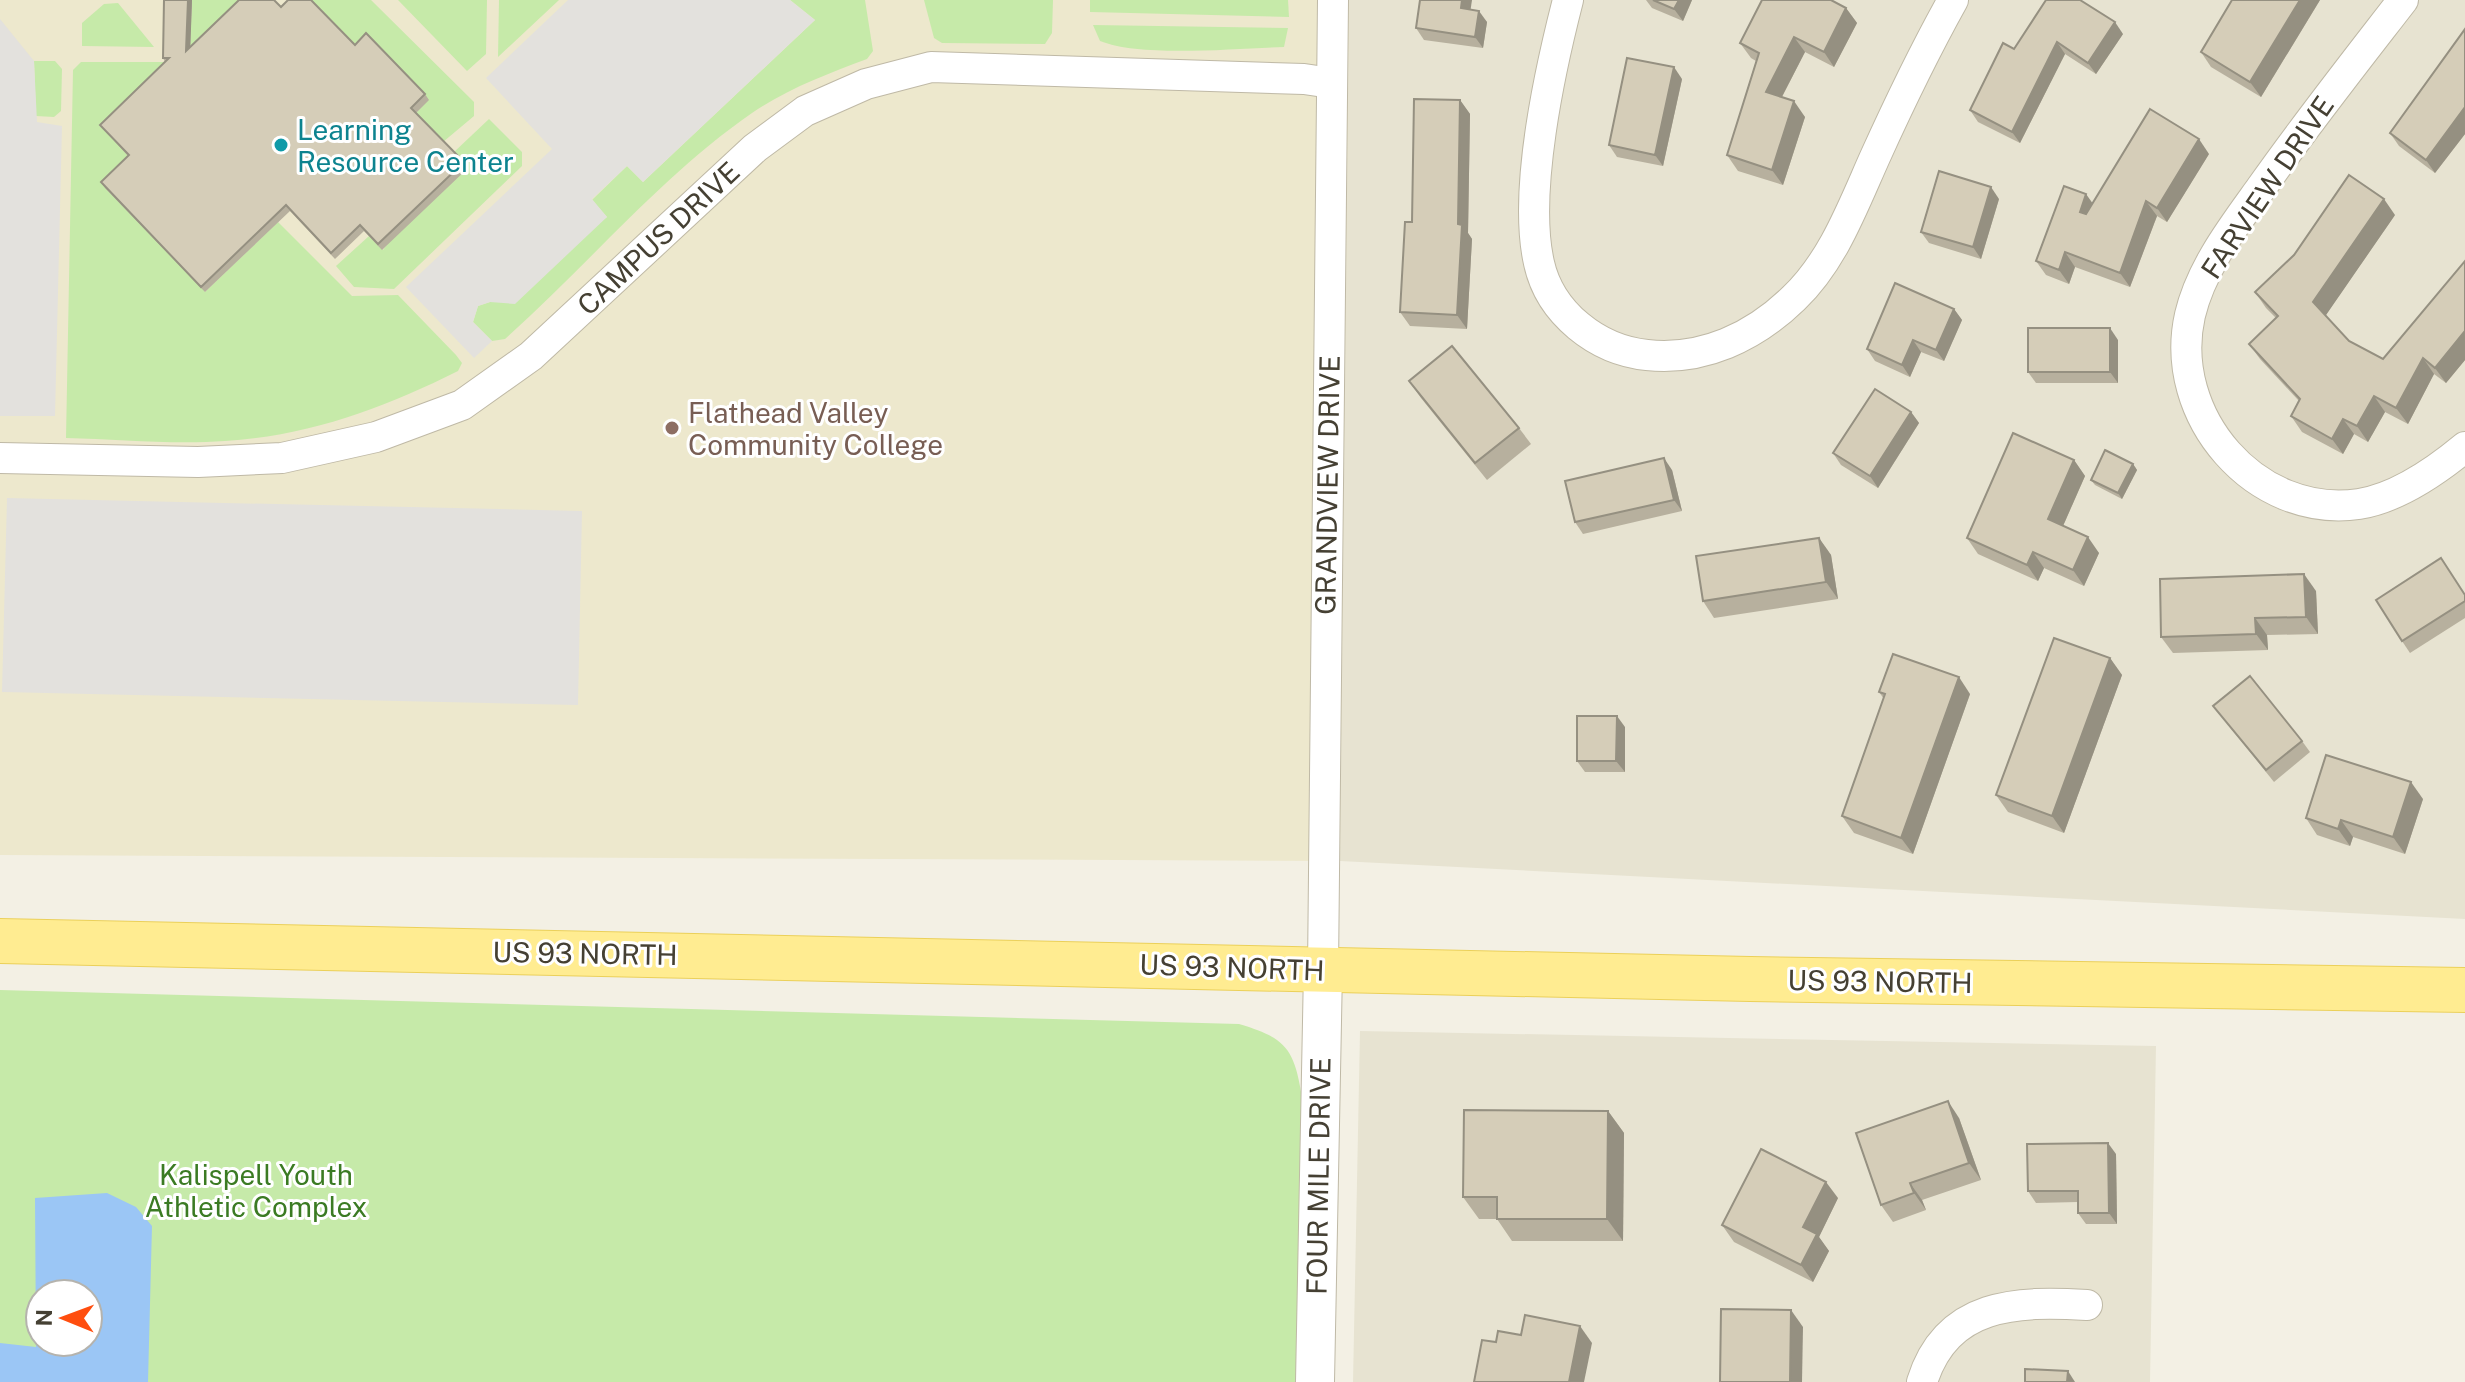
<svg xmlns="http://www.w3.org/2000/svg" width="2465" height="1382" viewBox="0 0 2465 1382" font-family="'Public Sans',sans-serif">
<style>
.residential{fill:#e7e3d1}
.education{fill:#ede8cd}
.green{fill:#c6eaa9;fill-rule:evenodd}
.parking{fill:#e3e1dd}
.water{fill:#9bc6f5;fill-rule:evenodd}
.lines{fill:none;stroke-linecap:round;stroke-linejoin:round}
.minor-casing{stroke:#bfb9a6;stroke-width:32}
.tertiary-casing{stroke:#bfb9a6;stroke-width:40}
.primary-casing{stroke:#ebd05a;stroke-width:46}
.minor{stroke:#fff;stroke-width:30}
.tertiary{stroke:#fff;stroke-width:38}
.primary{stroke:#ffec91;stroke-width:44}
.wall{fill:#b7b09e}
.shaded-wall{fill:#959081}
.building{fill:#d5cdb8;stroke:#959081;stroke-width:2}
.culture-dot{fill:#0f9aa8;stroke:#fff;stroke-width:3}
.education-dot{fill:#8d6e63;stroke:#fff;stroke-width:3}
.labels{text-anchor:middle;dominant-baseline:central;stroke-width:6;stroke-linejoin:round;paint-order:stroke}
.culture-label{font-size:28px;fill:#0d838f;stroke:#fff;text-anchor:start}
.street-label{font-size:28px;fill:#454033;stroke:#fff}
.education-label{font-size:28px;fill:#785e54;stroke:#fff;text-anchor:start}
.park-label{font-size:28px;fill:#3b7b23;stroke:#fff}
</style>
<rect width="100%" height="100%" fill="#f3f0e4"/>
<!-- residential -->
<g class="residential">
<path d="M1349 0H2465V919L1340 861Z"/>
<path d="M1360 1031 2156 1046 2150 1382H1353Z"/>
</g>
<!-- education -->
<path class="education" d="M0 0H1349L1340 861 0 855Z"/>
<!-- green -->
<g class="green">
<path d="M192 0H249L203 58 190 46Z"/>
<path d="M310 0H371L474 102V116L443 142 415 114 428 100 359 51Z"/>
<path d="M398 0H487L486 54 467 71Z"/>
<path d="M499 0H559L498 57Z"/>
<path d="M790 0H865L873 51 867 59C827 74 787 89 752 113 661 176 588 265 505 339L492 341 473 322 478 306 490 302 607 217 592 200 627 166 643 182 815 20Z"/>
<path d="M924 0H1053L1052 33 1045 44 942 43 934 38Z"/>
<path d="M1090 0H1288L1289 17 1090 12Z"/>
<path d="M118 3 154 47 82 46V23L104 4Z"/>
<path d="M1093 25 1288 28 1284 47C1236 48 1142 58 1100 41Z"/>
<path d="M34 61H55L62 69 61 111 54 117 36 116Z"/>
<path d="M81 62H167L133 161 205 292 278 222 352 296 398 295 456 355 462 363 458 371C384 408 309 436 225 441 173 445 118 439 66 438L73 70Z"/>
<path d="M489 119 522 152V166L394 289 354 287 336 266 369 236 383 250 453 153Z"/>
<path d="M0 990 1239 1024C1286 1038 1294 1048 1302 1097L1296 1382H0ZM40 1294H88V1342H40Z"/>
</g>
<!-- parking -->
<g class="parking">
<path d="M568 0H790L815 20 643 182 627 166 592 199 607 217 515 304 490 302 478 306 473 322 492 341 474 358 406 287 552 149 486 78Z"/>
<path d="M0 19 34 61 37 122 62 126 55 416H0Z"/>
<path d="M7 498 582 511 578 705 2 692Z"/>
</g>
<!-- water -->
<path class="water" d="M107 1193 136 1207 152 1226 148 1382H0V1343L36 1347 35 1198ZM88 1294V1342H40V1294Z"/>
<g class="lines">
<defs>
<g id="minor">
<path d="M1568 0C1550 70 1523 193 1539 263 1550 313 1597 350 1647 355 1703 361 1754 337 1794 298 1833 261 1853 206 1875 157 1899 104 1924 52 1953 0"/>
<path d="M2403 0C2355 62 2306 124 2261 188 2233 227 2201 268 2190 315 2167 416 2256 519 2359 504 2397 498 2436 471 2465 447"/>
<path d="M0 458 198 462 282 458 376 437 462 405 531 356 755 148 805 111 866 84 931 67 1304 79 1331 83"/>
<path d="M1323 970 1333 0"/>
<path d="M1922 1382C1947 1302 2017 1301 2087 1305"/>
</g>
<path id="tertiary" d="M1315 1382 1323 970"/>
<path id="primary" d="M0 941 1750 979 2465 990"/>
</defs>
<!-- minor casing -->
<use href="#minor" class="minor-casing"/>
<!-- tertiary casing -->
<use href="#tertiary" class="tertiary-casing"/>
<!-- primary casing -->
<use href="#primary" class="primary-casing"/>
<!-- minor -->
<use href="#minor" class="minor"/>
<!-- tertiary -->
<use href="#tertiary" class="tertiary"/>
<!-- primary -->
<use href="#primary" class="primary"/>
</g>
<!-- wall -->
<g class="wall">
<path d="M164 0H192L190 47 281 7 355 45 425 94 429 100 416 113 468 168 382 250 364 231 335 259 290 211 205 292 105 188 101 182 128 156 100 125 165 62 163 58Z"/>
<path d="M1646 0H1692L1683 21 1652 8Z"/>
<path d="M2232 0H2320L2261 97 2211 67 2201 52Z"/>
<path d="M1846 8 1857 23 1834 67 1805 52 1782 97 1805 117 1783 185 1738 171 1727 155 1756 61 1751 58 1740 43Z"/>
<path d="M1471 10 1487 22 1483 48 1424 40 1416 28Z"/>
<path d="M2465 29V134L2435 173 2399 146 2390 133Z"/>
<path d="M2123 34 2096 74 2065 54 2020 143 1978 122 1970 110 2014 49Z"/>
<path d="M1682 79 1663 166 1617 157 1609 145Z"/>
<path d="M1460 100 1470 114 1468 233 1472 239 1467 329 1410 326 1400 312 1412 222Z"/>
<path d="M2209 154 2167 222 2157 216 2130 287 2075 267 2069 284 2046 275 2036 261 2092 204Z"/>
<path d="M1999 199 1981 259 1929 243 1921 232Z"/>
<path d="M2395 215 2325 316 2349 341 2383 359 2465 261V360L2446 383 2434 374 2408 424 2385 412 2368 442 2354 434 2343 454 2302 432 2291 416 2299 401 2260 359 2249 344 2276 318 2266 308 2255 292Z"/>
<path d="M1954 309 1962 320 1944 361 1921 352 1910 377 1875 361 1867 349Z"/>
<path d="M2118 340V383H2036L2028 372Z"/>
<path d="M1409 381 1519 428 1531 444 1487 480 1421 398Z"/>
<path d="M1911 412 1919 423 1878 488 1841 465 1833 453Z"/>
<path d="M2074 460 2085 476 2063 526 2099 553 2084 586 2044 568 2038 581 1978 554 1967 538Z"/>
<path d="M2133 464 2137 470 2122 499 2095 485 2091 480Z"/>
<path d="M1672 470 1682 511 1583 534 1575 522Z"/>
<path d="M1819 538 1831 555 1838 599 1714 618 1703 601Z"/>
<path d="M2316 591 2318 634 2267 635 2268 650 2173 653 2161 637Z"/>
<path d="M2465 594V618L2410 653 2402 641Z"/>
<path d="M2110 658 2122 675 2064 833 2008 812 1996 795Z"/>
<path d="M1879 692 1970 694 1913 854 1854 833 1842 816 1884 699Z"/>
<path d="M2213 706 2302 741 2310 752 2274 782Z"/>
<path d="M1625 727V772H1585L1577 761Z"/>
<path d="M2423 799 2405 854 2353 837 2350 846 2317 835 2306 818Z"/>
<path d="M1608 1111 1624 1133 1623 1241H1512L1497 1219H1479L1463 1197Z"/>
<path d="M1959 1118 1981 1180 1922 1200 1926 1210 1893 1222 1881 1205Z"/>
<path d="M2116 1154 2117 1224H2086L2078 1213V1202L2036 1203 2028 1191Z"/>
<path d="M1838 1198 1819 1237 1829 1251 1813 1282 1734 1242 1722 1225Z"/>
</g>
<!-- shaded-wall -->
<g class="shaded-wall">
<path d="M188 0H192L190 57 186 51Z"/>
<path d="M1462 0H1472L1469 20 1461 8Z"/>
<path d="M1679 0H1692L1683 21 1674 9Z"/>
<path d="M2300 0H2320L2261 97 2250 82Z"/>
<path d="M1846 8 1857 23 1834 67 1824 52Z"/>
<path d="M1479 11 1487 22 1483 48 1475 37Z"/>
<path d="M2115 22 2123 34 2096 74 2088 63Z"/>
<path d="M1794 37 1805 52 1776 108 1766 92Z"/>
<path d="M2057 42 2065 54 2020 143 2012 132Z"/>
<path d="M1674 67 1682 79 1663 166 1655 155Z"/>
<path d="M1460 100 1470 114 1468 233 1472 239 1467 329 1457 315Z"/>
<path d="M1794 101 1805 117 1783 185 1772 170Z"/>
<path d="M2465 107V134L2435 173 2426 160Z"/>
<path d="M2199 139 2209 154 2167 222 2157 208Z"/>
<path d="M1991 187 1999 199 1981 259 1973 247Z"/>
<path d="M2086 194 2096 208 2090 226 2080 212Z"/>
<path d="M2384 199 2395 215 2324 318 2313 302Z"/>
<path d="M2146 201 2157 216 2130 287 2120 273Z"/>
<path d="M2065 252 2075 267 2069 284 2059 270Z"/>
<path d="M1954 309 1962 320 1944 361 1936 350Z"/>
<path d="M2110 328 2118 340V383L2110 372Z"/>
<path d="M2465 331V360L2446 383 2435 368Z"/>
<path d="M1913 340 1921 352 1910 377 1902 365Z"/>
<path d="M2423 358 2434 374 2408 424 2396 408Z"/>
<path d="M2374 396 2385 412 2368 442 2357 426Z"/>
<path d="M1911 412 1919 423 1878 488 1870 476Z"/>
<path d="M2343 419 2354 434 2343 454 2332 439Z"/>
<path d="M1664 458 1672 470 1682 511 1674 500Z"/>
<path d="M2074 460 2085 476 2059 535 2048 519Z"/>
<path d="M2133 464 2137 470 2122 499 2118 493Z"/>
<path d="M2088 537 2099 553 2084 586 2073 570Z"/>
<path d="M1819 538 1831 555 1838 599 1826 582Z"/>
<path d="M2033 552 2044 568 2038 581 2027 565Z"/>
<path d="M2304 574 2316 591 2318 634 2306 617Z"/>
<path d="M2255 618 2267 635 2268 650 2256 634Z"/>
<path d="M2110 658 2122 675 2064 833 2052 816Z"/>
<path d="M1959 677 1970 694 1913 854 1901 838Z"/>
<path d="M1617 716 1625 727V772L1616 761Z"/>
<path d="M2411 782 2423 799 2405 854 2393 837Z"/>
<path d="M2341 820 2353 837 2350 846 2338 829Z"/>
<path d="M1948 1101 1959 1118 1981 1180 1969 1163Z"/>
<path d="M1608 1111 1624 1133 1623 1241 1607 1219Z"/>
<path d="M2108 1143 2116 1154 2117 1224 2109 1213Z"/>
<path d="M1826 1182 1838 1198 1819 1237 1829 1251 1813 1282 1801 1265 1803 1227Z"/>
<path d="M1910 1183 1922 1200 1926 1210 1914 1193Z"/>
<path d="M1791 1310 1803 1327 1802 1382H1790Z"/>
<path d="M1580 1326 1592 1343 1584 1382H1569Z"/>
<path d="M2068 1371 2075 1382H2067Z"/>
</g>
<!-- building -->
<g class="building">
<path d="M164 0H188L186 51 239 0H274L281 7 288 0H311L355 45 366 33 425 94 411 108 464 162 378 244 360 225 331 253 286 205 201 287 101 182 129 155 100 125 169 58H163Z"/>
<path d="M1420 0H1462L1461 8 1479 11 1475 37 1416 28Z"/>
<path d="M1653 0H1679L1674 9Z"/>
<path d="M1762 0H1831L1846 8 1824 52 1794 37 1766 92 1794 101 1772 170 1727 155 1759 53 1740 43Z"/>
<path d="M2046 0H2080L2115 22 2088 63 2057 42 2012 132 1970 110 2003 43 2014 49Z"/>
<path d="M2232 0H2300L2250 82 2201 52Z"/>
<path d="M2465 29V107L2426 160 2390 133Z"/>
<path d="M1627 58 1674 67 1655 155 1609 145Z"/>
<path d="M1414 99 1460 100 1458 224 1462 225 1457 315 1400 312 1405 222H1412Z"/>
<path d="M2150 109 2199 139 2157 208 2146 201 2120 273 2065 252 2059 270 2036 261 2064 186 2086 194 2080 212 2086 214Z"/>
<path d="M1939 171 1991 187 1973 247 1921 232Z"/>
<path d="M2349 175 2384 199 2313 302 2349 341 2383 359 2465 261V331L2435 368 2423 358 2396 408 2374 396 2357 426 2343 419 2332 439 2291 416 2300 399 2249 344 2278 316 2255 292 2294 255Z"/>
<path d="M1895 283 1954 309 1936 350 1913 340 1902 365 1867 349Z"/>
<rect x="2028" y="328" width="82" height="44"/>
<path d="M1452 346 1519 428 1475 463 1409 381Z"/>
<path d="M1875 389 1911 412 1870 476 1833 453Z"/>
<path d="M2013 433 2074 460 2048 519 2088 537 2073 570 2033 552 2027 565 1967 538Z"/>
<path d="M2105 450 2133 464 2118 493 2091 480Z"/>
<path d="M1664 458 1674 500 1575 522 1565 481Z"/>
<path d="M1819 538 1826 582 1703 601 1696 556Z"/>
<path d="M2441 558 2465 595V601L2402 641 2376 600Z"/>
<path d="M2304 574 2306 617 2255 618 2256 634 2161 637 2160 579Z"/>
<path d="M2054 638 2110 658 2052 816 1996 795Z"/>
<path d="M1893 654 1959 677 1901 838 1842 816 1885 694 1879 692Z"/>
<path d="M2250 676 2302 741 2266 770 2213 706Z"/>
<path d="M1577 716H1617L1616 761H1577Z"/>
<path d="M2326 755 2411 782 2393 837 2341 820 2338 829 2306 818Z"/>
<path d="M1948 1101 1969 1163 1910 1183 1914 1193 1881 1205 1856 1133Z"/>
<path d="M1464 1110 1608 1111 1607 1219H1497V1197H1463Z"/>
<path d="M2108 1143 2109 1213H2078V1191H2028L2027 1144Z"/>
<path d="M1761 1149 1826 1182 1803 1227 1817 1234 1801 1265 1722 1225Z"/>
<path d="M1721 1309 1791 1310 1790 1382H1720Z"/>
<path d="M1525 1315 1580 1326 1569 1382H1474L1482 1340 1496 1342 1498 1331 1521 1335Z"/>
<path d="M2025 1369 2068 1371 2067 1382H2025Z"/>
</g>
<!-- markers -->
<circle class="culture-dot" cx="281" cy="145" r="8"/>
<circle class="education-dot" cx="672" cy="428" r="8"/>
<g class="labels">
<!-- culture labels -->
<g class="culture-label">
<text x="297" y="129">Learning<tspan x="297" dy="32">Resource Center</tspan></text>
</g>
<!-- street labels -->
<g class="street-label">
<text transform="translate(2267 187) rotate(-56)">FARVIEW DRIVE</text>
<text transform="translate(658 238) rotate(-43)">CAMPUS DRIVE</text>
<text transform="translate(1327 485) rotate(-89)">GRANDVIEW DRIVE</text>
<text transform="translate(585 953) rotate(1)">US 93 NORTH</text>
<text transform="translate(1232 967) rotate(2)">US 93 NORTH</text>
<text transform="translate(1880 981) rotate(1)">US 93 NORTH</text>
<text transform="translate(1318 1176) rotate(-89)">FOUR MILE DRIVE</text>
</g>
<!-- education labels -->
<g class="education-label">
<text x="688" y="412">Flathead Valley<tspan x="688" dy="32">Community College</tspan></text>
</g>
<!-- park labels -->
<g class="park-label">
<text x="256" y="1174">Kalispell Youth<tspan x="256" dy="32">Athletic Complex</tspan></text>
</g>
</g>
<!-- north arrow -->
<g transform="translate(64 1318) rotate(271)"><circle r="38" fill="#ffffff" stroke="#b5b3ad" stroke-width="2"/>
<path d="M0-6L14 30L0 20L-14 30Z" fill="#ff4e0f"/>
<text y="-12" font-size="22" font-weight="bold" text-anchor="middle" fill="#454033">N</text>
</g>
</svg>
